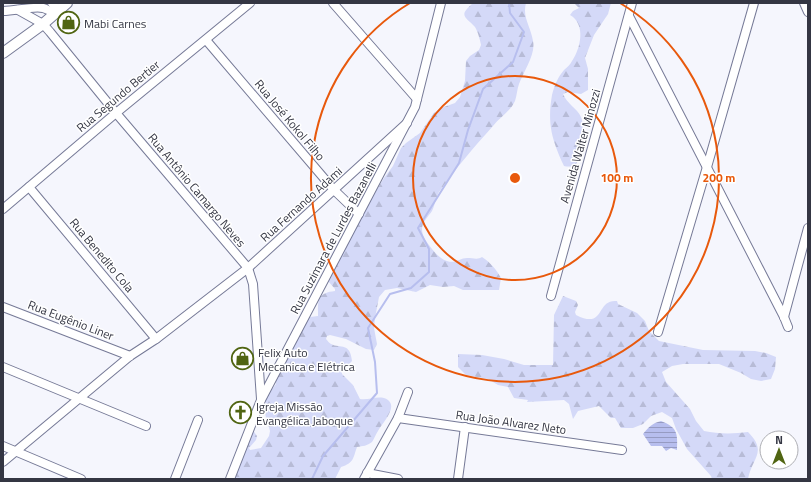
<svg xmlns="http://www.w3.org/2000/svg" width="811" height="482" viewBox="0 0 811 482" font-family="'Titillium Web',sans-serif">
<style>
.forest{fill:url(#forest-firs)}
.water{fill:url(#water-rules)}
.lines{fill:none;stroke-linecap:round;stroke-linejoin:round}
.stream{stroke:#b7beee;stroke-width:2}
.minor-casing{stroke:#767a97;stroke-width:10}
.tertiary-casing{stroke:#767a97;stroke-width:12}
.minor{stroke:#fff;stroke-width:8}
.tertiary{stroke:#fff;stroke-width:10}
.ring{fill:none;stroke:#e8590c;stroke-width:2}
.labels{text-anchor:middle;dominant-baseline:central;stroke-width:3;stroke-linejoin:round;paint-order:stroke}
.poi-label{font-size:12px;fill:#343643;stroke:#fff;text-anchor:start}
.street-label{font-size:12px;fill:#343643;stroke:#fff}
.centre{fill:#e8590c;stroke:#fff;stroke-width:2}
.ring-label{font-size:12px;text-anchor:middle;font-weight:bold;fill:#e8590c;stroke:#fff;stroke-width:3;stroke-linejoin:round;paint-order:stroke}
</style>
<defs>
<pattern id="forest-firs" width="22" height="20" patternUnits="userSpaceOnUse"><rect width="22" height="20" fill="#d4d9f8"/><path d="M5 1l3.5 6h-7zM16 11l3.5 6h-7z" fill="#b7bbd6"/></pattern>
<pattern id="water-rules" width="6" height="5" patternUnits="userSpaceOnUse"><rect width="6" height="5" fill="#b7beee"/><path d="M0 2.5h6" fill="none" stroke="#969bc2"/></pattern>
</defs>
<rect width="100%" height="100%" fill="#f5f6fd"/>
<!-- forest -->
<g class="forest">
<path d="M473 3H526C522 17 531 27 533 41 536 54 524 71 519 84 517 89 517 95 515 101 510 112 500 117 493 126 474 147 456 168 439 192 436 197 435 205 432 211 428 217 422 222 422 229 422 236 426 241 429 245 434 252 440 259 447 261 455 264 460 258 467 258 473 258 478 260 482 257 491 263 496 269 501 278L499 290H463L454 286 443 287 430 285 416 292 397 288 385 290 379 297 375 318 374 328 377 344 374 350 366 349 346 339 330 335 327 336 326 339C328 341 329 343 331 344 341 349 350 342 352 361L342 371V374L353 385 360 399C368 401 380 394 388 400 398 408 382 423 378 431 376 434 374 439 372 442 367 446 363 446 357 447 353 458 354 463 341 467L335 479H229L252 429 257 436 256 440 249 448 250 450 261 448 269 436 270 431 264 410 267 396 276 384 275 372 307 319 310 317 318 316C318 300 317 293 335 291V289L328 281 330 273 370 201 384 178 393 166 401 148 406 143 420 133 434 113 441 108 455 103 460 97 465 81 466 61 470 56 479 50 481 45C480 40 478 32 475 27 465 16 458 16 473 3Z"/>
<path d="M574 3H611L608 14 594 35 585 58 588 69V90L581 94 568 92 563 94C567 104 577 108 581 117 585 126 583 156 576 164 573 167 568 167 564 166 552 140 547 124 552 95 554 86 558 77 564 70 567 67 570 65 572 61 581 48 586 24 570 15L573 11 579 8Z"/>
<path d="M563 296 576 301 578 305 575 312 576 315C606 330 595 299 617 301L618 304 637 313 645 321 649 331 659 341 703 350 755 351 766 353 776 357 775 369 771 379 761 381 751 379 741 373 719 364H683L672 366 662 372 666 382 690 409 696 421 704 431C718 434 733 434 748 432 768 452 752 458 748 479H712L711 476 687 449 676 429 672 418 662 412 651 416 643 424 633 428H621L615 418H611L599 406 578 411 573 419 569 404 564 400C551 401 540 401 527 402L528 400 514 398 508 387 498 385 488 379 466 375 458 367V354L482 355 504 359 524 365H553L554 315Z"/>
</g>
<!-- water -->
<path class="water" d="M661 421C677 427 678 433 677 450L671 448 666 451 662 446H651L643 434C648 428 652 423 661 421Z"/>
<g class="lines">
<!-- stream -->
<path class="stream" d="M312 479 323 456 377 393 375 362 368 328 390 294 411 288 429 272V249L418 228 459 163 468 130 483 89 513 62 524 32 510 13 509 3"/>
<defs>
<g id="minor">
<path d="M52 3 58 11"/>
<path d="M333 3 417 99"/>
<path d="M804 3 808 12"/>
<path d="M18 10 43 24 50 32 116 113 248 268 253 284 261 399"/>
<path d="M3 11C15 11 32 6 43 8 47 9 51 12 55 13"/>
<path d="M629 16 784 317 788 327"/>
<path d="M206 40 334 190 359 214"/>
<path d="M29 187 156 339"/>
<path d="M3 209 116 113 250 3"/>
<path d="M551 296 632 3"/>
<path d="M3 307 130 356"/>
<path d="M784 317 808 228"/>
<path d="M658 332 707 167 754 3"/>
<path d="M3 367 146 426"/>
<path d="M398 418 622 450"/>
<path d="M3 446 81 479"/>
<path d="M3 462 130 356 156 339 248 268 407 123"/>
<path d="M367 473 398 479"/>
<path d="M175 479 198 420"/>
<path d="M230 479 261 400 415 107 441 3"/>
<path d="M364 479 398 418 408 392"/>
<path d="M458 479 465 427"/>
</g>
<path id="tertiary" d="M3 53 43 24 67 3"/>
</defs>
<!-- minor casing -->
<use href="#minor" class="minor-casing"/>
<!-- tertiary casing -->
<use href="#tertiary" class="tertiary-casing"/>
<!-- minor -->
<use href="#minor" class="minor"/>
<!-- tertiary -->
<use href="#tertiary" class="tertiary"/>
</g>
<!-- distance rings -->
<g class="ring">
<circle cx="515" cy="178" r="102"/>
<path d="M620 3A204 204 0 1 1 410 3"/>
</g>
<!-- icons -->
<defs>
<symbol id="shop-ring" viewBox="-11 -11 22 22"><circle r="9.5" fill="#fff" stroke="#506512" stroke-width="1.5"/><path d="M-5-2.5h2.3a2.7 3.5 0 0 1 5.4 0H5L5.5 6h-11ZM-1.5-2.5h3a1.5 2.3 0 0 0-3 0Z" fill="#506512"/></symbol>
<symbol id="church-ring" viewBox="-11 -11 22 22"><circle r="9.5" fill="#fff" stroke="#506512" stroke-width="1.5"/><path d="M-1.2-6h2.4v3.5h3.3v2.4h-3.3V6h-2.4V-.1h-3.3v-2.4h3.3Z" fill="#506512"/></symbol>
</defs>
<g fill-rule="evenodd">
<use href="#shop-ring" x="56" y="10" width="25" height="25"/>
<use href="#shop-ring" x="230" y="346" width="25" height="25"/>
<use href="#church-ring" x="228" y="400" width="25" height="25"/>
</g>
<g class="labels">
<!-- poi labels -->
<g class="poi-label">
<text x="84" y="23">Mabi Carnes</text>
<text x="258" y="352">Felix Auto<tspan x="258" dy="14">Mecanica e Elétrica</tspan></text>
<text x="256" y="406">Igreja Missão<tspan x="256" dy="14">Evangélica Jaboque</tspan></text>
</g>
<!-- street labels -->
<g class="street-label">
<text transform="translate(118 96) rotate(-40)">Rua Segundo Bertier</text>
<text transform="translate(290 120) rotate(50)">Rua José Kokol Filho</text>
<text transform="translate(580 146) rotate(-74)">Avenida Walter Minozzi</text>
<text transform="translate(197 190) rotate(50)">Rua Antônio Camargo Neves</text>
<text transform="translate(301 204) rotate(-42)">Rua Fernando Adami</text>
<text transform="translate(333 238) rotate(-62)">Rua Suzimara de Lurdes Bazanelli</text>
<text transform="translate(102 255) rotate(50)">Rua Benedito Cola</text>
<text transform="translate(71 320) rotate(21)">Rua Eugênio Liner</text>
<text transform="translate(511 422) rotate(8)">Rua João Alvarez Neto</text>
</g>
</g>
<circle cx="515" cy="178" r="6" class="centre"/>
<g class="ring-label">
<text x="617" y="182">100 m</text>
<text x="719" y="182">200 m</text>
</g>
<!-- border -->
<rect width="811" height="482" fill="none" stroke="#343643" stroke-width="8"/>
<!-- north arrow -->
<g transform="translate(779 450)"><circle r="19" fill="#ffffff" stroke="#aeafb4"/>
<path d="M0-3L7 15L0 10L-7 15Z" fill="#506512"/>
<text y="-6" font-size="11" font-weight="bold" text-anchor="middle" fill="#343643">N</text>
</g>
</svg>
